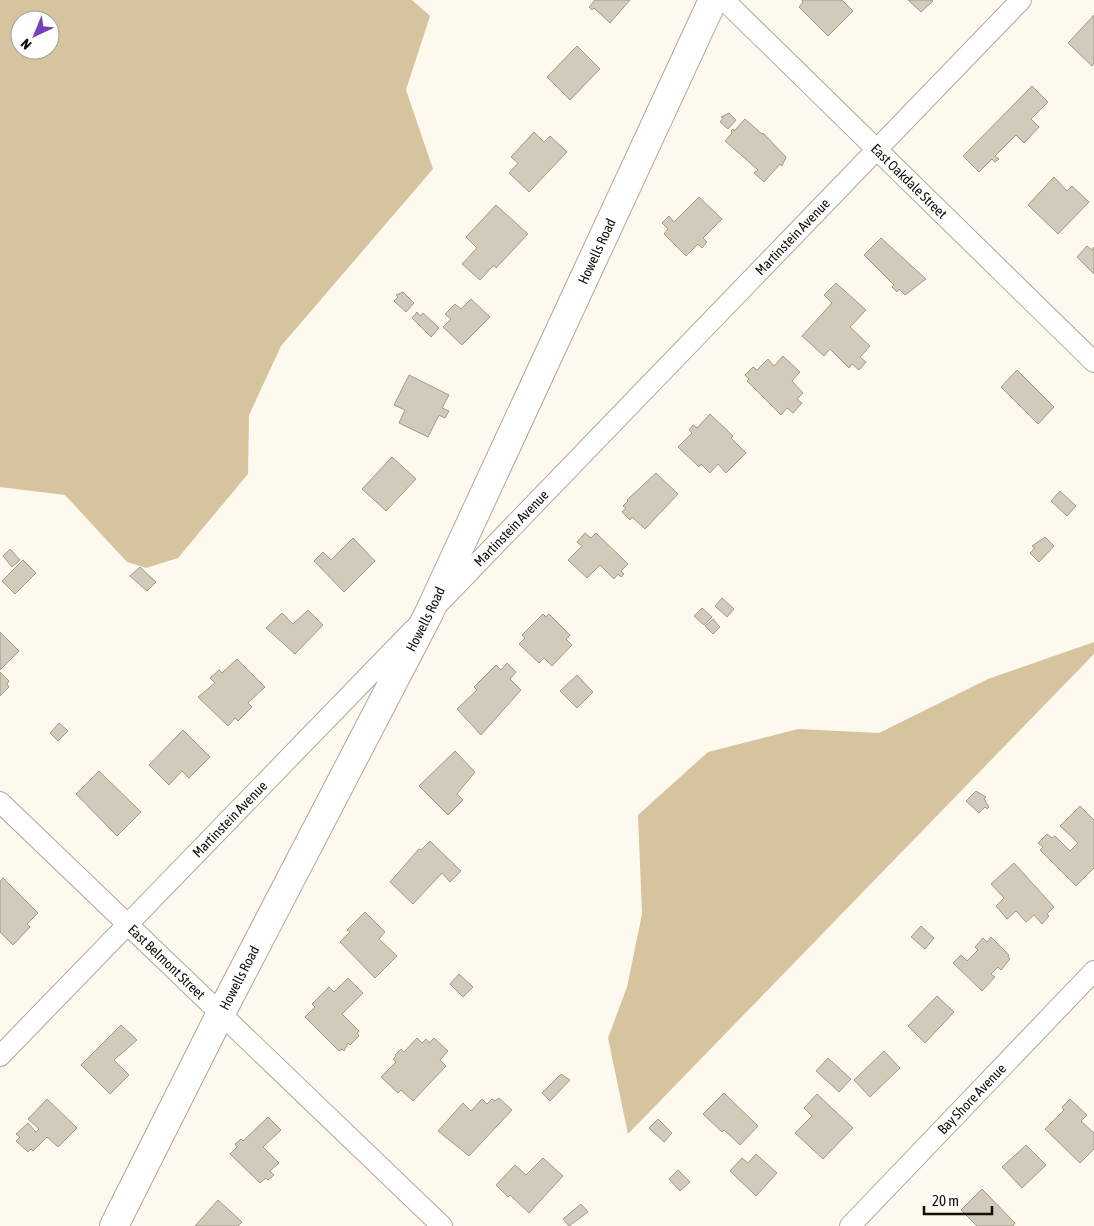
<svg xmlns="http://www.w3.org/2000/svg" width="1094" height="1226" font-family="'Asap Condensed',sans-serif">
<rect width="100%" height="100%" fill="#fef9ef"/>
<path fill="#d6c49f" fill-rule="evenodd" d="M0,0h412l18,16 -24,74 27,79 -152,177 -32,69 -1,59 -70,84 -32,10 -19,-6 -62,-67 -65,-8zM20,20h30v30h-30z
M1094,642v12l-466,480 -20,-96 19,-51 15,-73 -4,-99 70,-63 90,-23 81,4 109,-54z"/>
<path fill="#d2caba" stroke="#a1998a" d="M595,0h35l-20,23 -16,-15 -2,2 -3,-3z
M802,0h40l11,11 -25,25 -29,-29 4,-5z
M908,0h24l1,1 -12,11z
M1094,15v48l-2,3 -24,-23z
M577,46l23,23 -30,31 -23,-23z
M1032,86l16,16 -17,17 8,8 -15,16 -8,-8 -21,21 4,3 -4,3 -3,-3 -13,13 -16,-16z
M729,113l7,7 -8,9 -8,-7 3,-4 -2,-1z
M745,119l17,15 1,-1 23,24 -4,9 -2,-2 -16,18 -10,-9 4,-3 -33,-29 7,-8 -1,-2 2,-2 1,2z
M534,132l10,10 6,-6 17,16 -38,40 -20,-19 9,-10 -7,-6z
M1054,177l13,14 5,-5 17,16 -31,32 -30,-29z
M699,197l23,22 -19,19 4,4 -5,6 -4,-4 -12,12 -22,-22 4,-5 -6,-6 7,-7 5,6z
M496,205l32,29 -32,34 -2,-3 -14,15 -18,-16 15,-16 -11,-11z
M881,238l45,41 -21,16 -6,-6 -2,3 -5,-5 2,-2 -30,-30z
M1087,246l5,4 2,-3v27l-17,-17z
M836,283l30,27 -16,17 20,19 -10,11 6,5 -7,8 -7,-6 -3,4 -19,-19 -6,7 -22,-20 30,-33 -8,-8z
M403,292l11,11 -8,9 -12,-11 4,-4 -2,-2z
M471,299l19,18 -28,28 -19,-18 8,-8 -6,-5 10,-10 6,5z
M417,312l3,4 3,-3 16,15 -8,9 -19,-19z
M783,356l17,16 -8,9 11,12 -6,6 5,4 -9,10 -6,-5 -6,7 -34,-34 2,-2 -4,-4 8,-8 4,3 11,-11 6,7z
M1017,370l37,37 -16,17 -37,-37z
M409,375l40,20 -7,13 7,3 -4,7 -6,-3 -11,22 -29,-14 6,-13 -11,-5z
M710,414l23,22 -2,2 15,15 -20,20 -8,-9 -8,9 -9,-9 -2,3 -21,-20 14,-14 -3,-3 4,-5 4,3z
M392,457l24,22 -30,32 -24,-22z
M656,473l22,21 -33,35 -13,-12 -2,3 -8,-8 4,-4 -3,-2 5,-5 -1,-1z
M1060,491l16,15 -9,10 -16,-15z
M585,533l6,5 5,-5 32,31 -7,7 3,3 -3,3 -3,-3 -4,5 -14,-14 -13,13 -19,-18 14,-14 -5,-4z
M1045,537l9,9 -15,16 -9,-9 5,-5 -3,-2z
M353,538l22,23 -31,31 -30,-31 9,-9 8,8z
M10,549l10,11 -8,7 -9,-11z
M23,560l13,13 -21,21 -13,-13z
M140,567l16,15 -9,9 -17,-15z
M722,598l12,11 -7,8 -12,-11z
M702,608l10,9 -8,8 -10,-9z
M308,610l15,15 -28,29 -29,-26 16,-15 11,11z
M543,614l3,3 3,-3 21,21 -4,4 6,6 -20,21 -8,-8 -5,5 -20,-19 6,-6 -3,-3z
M713,619l7,8 -7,7 -8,-8z
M0,632l19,19 -19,19z
M237,659l28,28 -17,16 4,4 -14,14 -3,-3 -7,8 -30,-29 17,-14 -5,-5 9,-8 3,3z
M507,663l9,9 -6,7 11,11 -40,45 -24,-26 20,-19 -3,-3 22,-22 5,5z
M0,672l9,9 -2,3 2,3 -9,9z
M577,675l16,17 -16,16 -17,-17z
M59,723l9,8 -10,10 -8,-8z
M183,730l27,27 -21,21 -7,-7 -13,14 -20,-20z
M455,751l20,21 -18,22 6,6 -15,15 -29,-29z
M99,771l42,41 -24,24 -41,-42z
M976,791l10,6 -2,2 5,8 -2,2 -2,-2 -6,6 -13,-12z
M1080,806l14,14v48l-18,18 -36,-36 3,-3 -5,-4 9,-9 5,4 3,-2 15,15 8,-8 -18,-17z
M430,841l31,30 -11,11 -8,-9 -29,31 -23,-22 29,-33 2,1z
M1014,863l40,44 -7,7 2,2 -7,8 -8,-9 -8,7 -10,-11 -9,8 -11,-13 8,-8 -13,-14z
M3,878l35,35 -11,11 3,3 -17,18 -13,-13v-51z
M365,912l20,20 -6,7 18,17 -22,22 -35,-36 10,-10 -3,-2z
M921,926l13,12 -9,11 -14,-12z
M991,937l18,18 -1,2 2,2 -9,11 -3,-3 -7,7 4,3 -13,14 -29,-28 8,-8 6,6 11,-11 -3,-3 8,-9 4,4z
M459,974l14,13 -10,10 -13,-13z
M348,978l15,15 -21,21 17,17 -2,2 2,3 -9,9 -2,-2 -4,8 -2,-2 -3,2 -34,-34 10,-10 -3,-3 17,-17 5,5z
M937,996l17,16 -29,31 -17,-17z
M121,1025l16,15 -23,20 15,15 -19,19 -29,-29z
M417,1038l5,5 4,-4 3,4 5,-5 14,13 -8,9 6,6 -33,35 -12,-11 -3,3 -17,-16 15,-15 -3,-3 3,-3 -1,-1 6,-6 3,3z
M884,1051l16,17 -30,29 -16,-17z
M828,1058l23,21 -12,13 -23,-21z
M561,1074l9,6 -20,21 -8,-8z
M724,1093l34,33 -18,19 -16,-15 -2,2 -19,-18z
M817,1094l36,34 -30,31 -28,-26 17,-17 -8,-8z
M499,1098l13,12 -43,46 -31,-25 25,-28 8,8 11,-12 5,5 5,-5 3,2z
M47,1099l30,29 -19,19 -11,-10 -14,14 -2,-2 -3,3 -12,-11 4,-4 -4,-3 12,-11 8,9 3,-3 -11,-10z
M1070,1099l17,16 -6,6 13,12v16l-14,14 -35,-34 19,-19 -2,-3z
M268,1117l13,13 -18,17 16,16 -9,8 4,4 -6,5 -2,-2 -6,5 -30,-29 7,-7 -2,-3 6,-5 2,2z
M658,1119l14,14 -8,9 -15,-14z
M1026,1145l20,20 -24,23 -20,-21z
M756,1154l21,19 -21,23 -26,-25 12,-13 6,5z
M543,1158l20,18 -34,37 -19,-18 -2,2 -12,-12 19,-20 11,10z
M678,1170l12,12 -10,9 -11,-12z
M982,1189l33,34 -2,3h-36l-16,-16z
M218,1200l24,22 -4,4h-43z
M581,1204l7,8 -19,14 -6,-7z"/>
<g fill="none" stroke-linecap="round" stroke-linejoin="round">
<g stroke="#b0a898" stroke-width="22">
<g id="street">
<path id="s1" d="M724,0l370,362"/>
<path id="s2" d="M439,603l582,-603"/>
<path id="s3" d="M0,802l442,424"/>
<path id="s4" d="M0,1056l414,-427"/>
<path id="s5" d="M850,1226l244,-255"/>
</g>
</g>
<g stroke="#b0a898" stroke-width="30">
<g id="secondary">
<path id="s6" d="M114,1226l106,-211 209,-402 284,-613"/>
</g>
</g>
<use href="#street" stroke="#fff" stroke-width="20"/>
<use href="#secondary" stroke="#fff" stroke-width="28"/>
</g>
<g text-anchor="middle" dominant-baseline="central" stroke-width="4" stroke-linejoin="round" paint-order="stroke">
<g font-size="14" fill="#120f09" stroke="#fff">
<text stroke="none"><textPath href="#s1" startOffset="259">East Oakdale Street</textPath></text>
<text stroke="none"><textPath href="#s2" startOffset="509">Martinstein Avenue</textPath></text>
<text stroke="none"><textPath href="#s6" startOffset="1088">Howells Road</textPath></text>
<text stroke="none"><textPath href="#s2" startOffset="104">Martinstein Avenue</textPath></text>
<text stroke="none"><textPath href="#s6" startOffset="682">Howells Road</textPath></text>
<text stroke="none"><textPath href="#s4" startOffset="330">Martinstein Avenue</textPath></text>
<text stroke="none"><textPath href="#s3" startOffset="231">East Belmont Street</textPath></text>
<text stroke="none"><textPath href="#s6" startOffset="278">Howells Road</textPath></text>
<text stroke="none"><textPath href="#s5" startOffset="176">Bay Shore Avenue</textPath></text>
</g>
</g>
<g transform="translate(35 35) rotate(224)"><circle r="24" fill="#ffffff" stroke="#a09f9d"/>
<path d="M0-4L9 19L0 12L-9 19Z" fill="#7541b8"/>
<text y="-8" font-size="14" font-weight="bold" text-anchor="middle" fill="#120f09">N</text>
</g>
<path d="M924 1206v8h68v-8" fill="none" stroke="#120f09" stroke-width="2.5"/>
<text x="932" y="1206" font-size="15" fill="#120f09" stroke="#ffffff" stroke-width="4" paint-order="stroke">20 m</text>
</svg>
